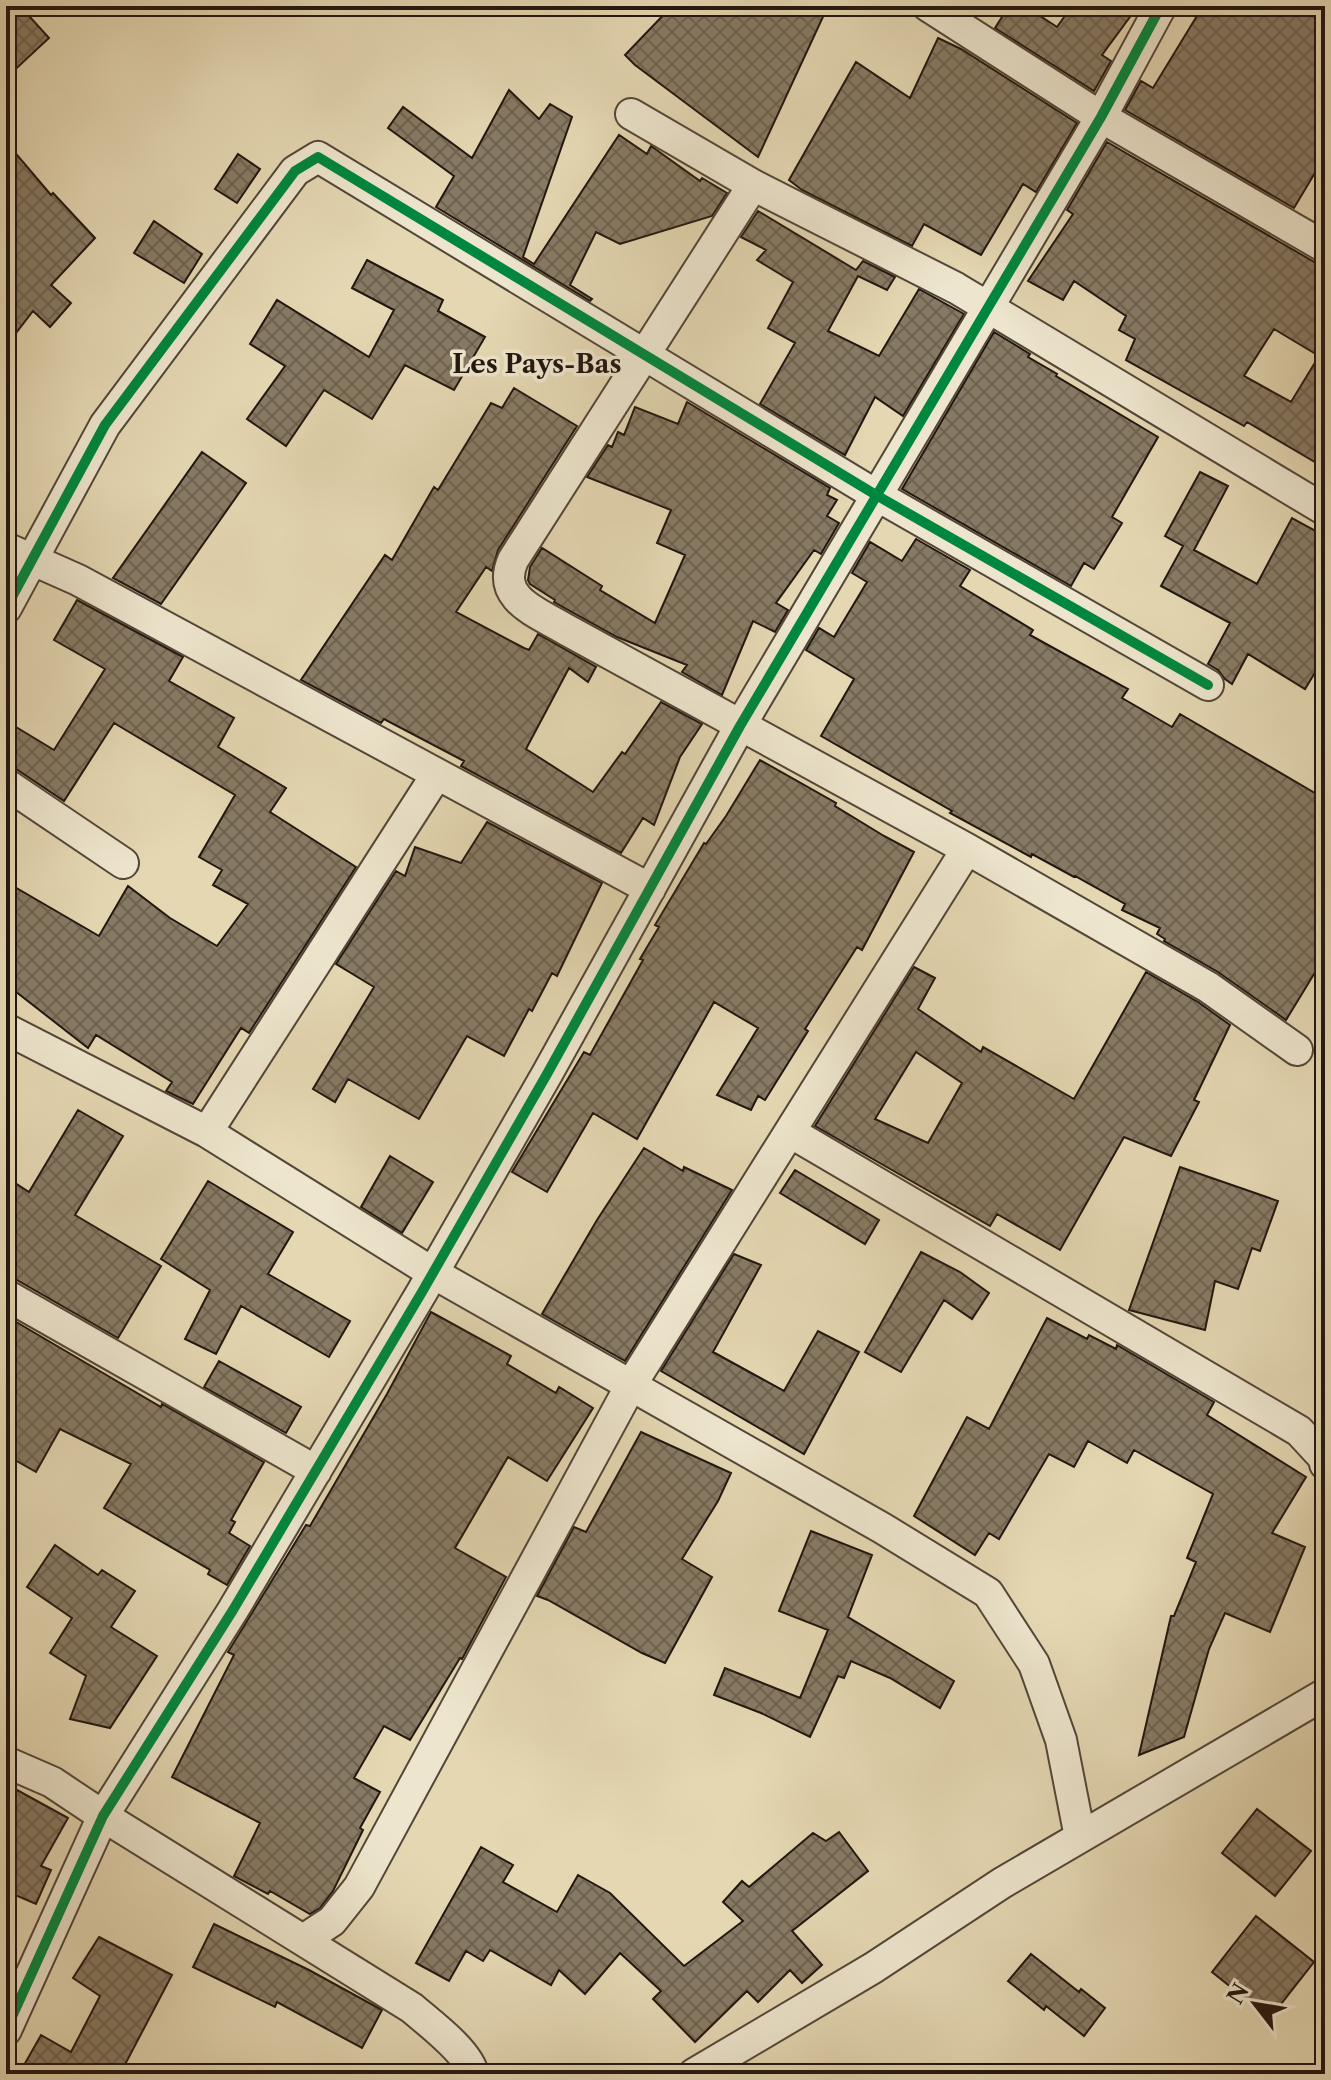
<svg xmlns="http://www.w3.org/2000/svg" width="1331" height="2080" font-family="'Libre Caslon Text',serif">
<defs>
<pattern id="building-cross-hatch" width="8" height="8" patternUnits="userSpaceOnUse" patternTransform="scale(2)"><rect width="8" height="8" fill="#877a64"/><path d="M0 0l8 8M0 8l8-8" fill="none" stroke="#6e6351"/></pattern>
</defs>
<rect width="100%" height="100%" fill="#e4d7b2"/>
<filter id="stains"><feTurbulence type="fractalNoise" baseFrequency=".0025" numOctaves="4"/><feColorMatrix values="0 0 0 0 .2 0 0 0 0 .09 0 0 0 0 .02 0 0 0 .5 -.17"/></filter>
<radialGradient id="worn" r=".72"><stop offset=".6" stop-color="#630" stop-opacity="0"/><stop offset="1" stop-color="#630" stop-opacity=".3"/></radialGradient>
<path fill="url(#building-cross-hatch)" stroke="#22160f" stroke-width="2" fill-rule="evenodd" d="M6,6h14l29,32 -43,40z
M672,6h156l-70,151 -123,-92 -10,-10z
M1009,6h16l32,21 15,-21h66l-36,49 9,6 -17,30 -99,-63z
M1203,6h122v150l-31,52 -169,-98 16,-29 12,7z
M938,38l23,11 116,74 -41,69 -13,-8 -42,71 -57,-31 -12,22 -110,-56 -13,-10 67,-118 54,36z
M509,90l30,29 11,-15 22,13 -49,140 11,7 85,-129 28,19 4,-8 49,35 2,-3 25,15 -15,23 -92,28 -24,-12 -26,53 22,14 -2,2 -154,-94 18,-31 -66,-48 15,-21 69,51z
M6,142l45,53 2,-2 42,45 -44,47 20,18 -21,24 -17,-16 -27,35z
M1107,142l209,121 9,2v203l-78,-46 -3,4 -118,-66 9,-21 -16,-9 7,-14 -52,-35 -11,19 -35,-19 45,-67 -6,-4zM1274,329l45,27 -28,46 -47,-26z
M238,154l22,15 -23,34 -22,-14z
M758,211l98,59 7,-9 32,16 -8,13 -29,-14 -30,55 51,25 40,-67 45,25 -61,102 -28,-19 -30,58 -85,-51 35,-61 -27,-15 25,-46 -36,-22 9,-10 -25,-13z
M154,221l48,33 -18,29 -50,-30z
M367,260l76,40 -5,11 47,26 -31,53 -49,-25 -33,54 -48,-29 -38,56 -39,-27 38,-53 -35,-22 27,-44 92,57 25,-47 -42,-22z
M994,332l36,22 -2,3 29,17 -1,2 102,61 -46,80 10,6 -28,46 -10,-6 -13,23 -169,-97z
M514,388l63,38 -79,124 -6,21 -6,-4 -30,45 68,36 5,2 9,-16 58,33 -8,15 -19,-14 -43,81 67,43 29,-40 3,2 36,-52 41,22 -22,33 -26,68 -11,-7 -22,35 -160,-87 3,-5 -80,-42 -3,4 -80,-43 84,-125 7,5 42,-73 4,3 53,-87 11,5z
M687,402l143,86 -3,7 10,5 -10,16 12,7 -18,31 -7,-4 -38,53 12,7 -13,22 -22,-11 -31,74 -40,-23 5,-7 -70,-28 -63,-35 1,-2 -25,-16 -2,-4 2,-13 12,-19 60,38 -2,4 55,33 30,-68 -28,-12 14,-33 -84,-33 21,-32 4,2 6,-15 6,3 11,-28 43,17z
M202,452l44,31 -85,121 -48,-26z
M1200,472l28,14 -34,64 63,34 35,-66 33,18v120l-20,33 -57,-35 -16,30 -7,-5 -7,-9 -10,-6 22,-41 -69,-37 22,-40 -18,-10z
M916,539l54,31 -10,16 73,44 -3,5 98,54 -6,9 50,29 8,-13 145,85v157l-39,64 -68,-48 -54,-31 1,-2 -8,-5 3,-6 -38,-18 3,-6 -50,-28 -1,1 -42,-23 -1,3 -81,-44 2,-2 -131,-75 33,-57 -48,-29 13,-22 15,9 33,-55 -15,-9 18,-31 32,19z
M77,600l106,57 -14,24 65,37 -16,29 68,41 -16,24 86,55 -107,166 -8,-5 -48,76 -27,-13 6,-9 -76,-47 -8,13 -82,-64v-102l93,54 29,-50 42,32 47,28 31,-42 -35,-19 9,-15 -23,-13 36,-62 -121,-72 -50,78 -48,-32 -10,-3v-45l48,29 51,-81 -51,-29z
M760,760l76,43 -1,3 49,30 30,16 -52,98 -5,-3 -52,82 3,2 -43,69 -7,-4 -7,14 -34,-15 41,-67 -44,-26 -77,137 -44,-26 -46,79 -35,-20 72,-120 6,3 53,-95 -3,-1 19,-32 -4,-2 49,-82 2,1 20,-28z
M487,822l115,61 -45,93 -5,-3 -20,38 -3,-2 -25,47 -37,-20 -48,83 -71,-40 -13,23 -22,-13 61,-102 -38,-23 60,-93 9,5 10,-29 46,16z
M914,967l21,11 -17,31 63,43 2,-5 91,52 72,-127 52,30 32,23 -36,75 5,2 -28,54 -47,-19 -64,113 -63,-36 -7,12 -175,-100zM916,1052l46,31 -34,60 -53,-24z
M78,1110l45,26 -48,79 86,51 -43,72 -103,-59 -9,-2v-100l23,15z
M644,1148l39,23 1,-4 48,23 -107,171 -83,-47 55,-94z
M390,1156l43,26 -31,51 -41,-26z
M1180,1167l98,34 -18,50 -8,-3 -14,41 -23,-8 -10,49 -76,-20z
M795,1170l84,50 -14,24 -85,-51z
M208,1181l85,51 -25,42 82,47 -21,36 -88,-51 -25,48 -31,-15 25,-49 -49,-31z
M921,1252l39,20 29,21 -17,26 -28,-19 -43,72 -36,-20z
M734,1254l27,11 -48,87 71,39 34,-60 41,21 -55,102 -143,-83z
M431,1312l80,44 -4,8 49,29 3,-6 34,21 -46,73 -39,-24 -53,91 51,29 -44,82 -2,-1 -50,82 -26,-14 -30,52 26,14 -20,36 3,2 -30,61 -13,17 -10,6 -40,-23 -2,3 -34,-18 26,-53 -88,-46 62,-122 -6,-3 78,-127 4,1 77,-132z
M6,1316l155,91 1,-3 102,58 -33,58 4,2 -6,11 21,13 -23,39 -19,-11 2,-4 -106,-62 27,-44 -71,-35 -24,43 -30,-17z
M1047,1318l40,21 2,-4 27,14 1,-4 97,57 -7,13 99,62 -34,56 33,14 -35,85 -45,-19 -16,36 -25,88 -45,18 32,-139h3l22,-54 -9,-4 26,-64 -79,-44 -7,13 -39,-22 -14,26 -25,-13 -50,85 -10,-6 -14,22 -61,-39 53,-99 22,12z
M219,1361l82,46 -15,26 -82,-46z
M641,1432l90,41 -13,28 -36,58 30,18 -47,86 -23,-10 -94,-53 -11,-4 37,-69 12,5z
M811,1531l61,24 -24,62 106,64 -14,27 -50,-30 -39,-17 -7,17 -6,-2 -28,61 -49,-24 -47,-18 11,-27 75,30 28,-68 -49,-19z
M55,1545l43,30 4,-5 33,21 -24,36 46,29 -47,72 -40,-9 16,-43 -36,-23 22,-35 -45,-31z
M6,1784l62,34 -27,48 10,4 -15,34 -30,-13z
M1257,1809l54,42 -36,45 -53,-43z
M839,1832l29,39 -76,60 30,34 -20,18 -12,-13 -32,32 -11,-11 -52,51 -42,-43 8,-8 -41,-38 -35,41 -26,-24 -8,15 -61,-35 -7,11 -17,-10 -17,30 -33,-18 65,-116 32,18 -10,17 54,30 21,-37 32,18 74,73 59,-45 -20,-19 19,-21 7,6 64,-54 13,8z
M1256,1916l58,46 -44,56 -58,-46z
M214,1924l95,46 73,40 -20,38 -85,-46 -2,5 -82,-40z
M99,1937l73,38 -52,99h-101l22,-39 30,17 29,-56 -27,-18z
M1031,1954l48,38 2,-3 24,19 -21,28 -38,-30 -2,4 -36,-29z"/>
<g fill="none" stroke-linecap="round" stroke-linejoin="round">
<g stroke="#524638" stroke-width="34">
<path id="minor" d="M928,6l173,111 224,130
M631,114l122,71 203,103 369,222
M753,185l-240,375c-17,39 24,52 52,69l402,220 241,138 89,63
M6,548l72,32 572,309
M6,608l99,-183 190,-254 23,-14 558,338 332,190
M6,784l117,79
M6,1029l201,103 226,141 449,255 106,65 46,71 27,76 19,97
M207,1132l230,-358
M790,1132l509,299 25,27 1,6
M6,1295l310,176
M6,1762l46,20 51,34 309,192c17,15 57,44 61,66
M303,1940l29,-19 27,-34 272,-502 336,-536
M6,2030l97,-214 130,-206 189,-318 125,-218 193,-348 361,-609 60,-111
M694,2074l179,-106 129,-85 323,-189"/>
</g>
<use href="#minor" stroke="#ede5cd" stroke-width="30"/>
<g stroke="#ede5cd" stroke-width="15">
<path id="cycleway" d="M6,608l99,-183 190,-254 23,-14 558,338 332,190
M6,2030l97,-214 130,-206 189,-318 125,-218 193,-348 361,-609 60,-111"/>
</g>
<use href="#cycleway" stroke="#00873e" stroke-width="10"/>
</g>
<g text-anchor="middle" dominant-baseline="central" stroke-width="7" stroke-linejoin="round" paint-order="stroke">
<g font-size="26" font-weight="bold" fill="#22160f" stroke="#ede5cd">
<text x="537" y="364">Les Pays-Bas</text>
</g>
</g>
<rect width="1331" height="2080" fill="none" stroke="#e4d7b2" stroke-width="32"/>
<rect x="8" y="8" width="1315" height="2064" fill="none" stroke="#22160f" stroke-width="4"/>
<rect x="16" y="16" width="1299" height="2048" fill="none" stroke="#22160f" stroke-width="2"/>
<g transform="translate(1255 2004) rotate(301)" stroke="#ede5cd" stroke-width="6" paint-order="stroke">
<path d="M0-6L14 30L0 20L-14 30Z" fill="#22160f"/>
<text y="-12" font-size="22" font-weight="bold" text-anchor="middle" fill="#22160f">N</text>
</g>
<rect width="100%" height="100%" filter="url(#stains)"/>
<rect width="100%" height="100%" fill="url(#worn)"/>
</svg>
